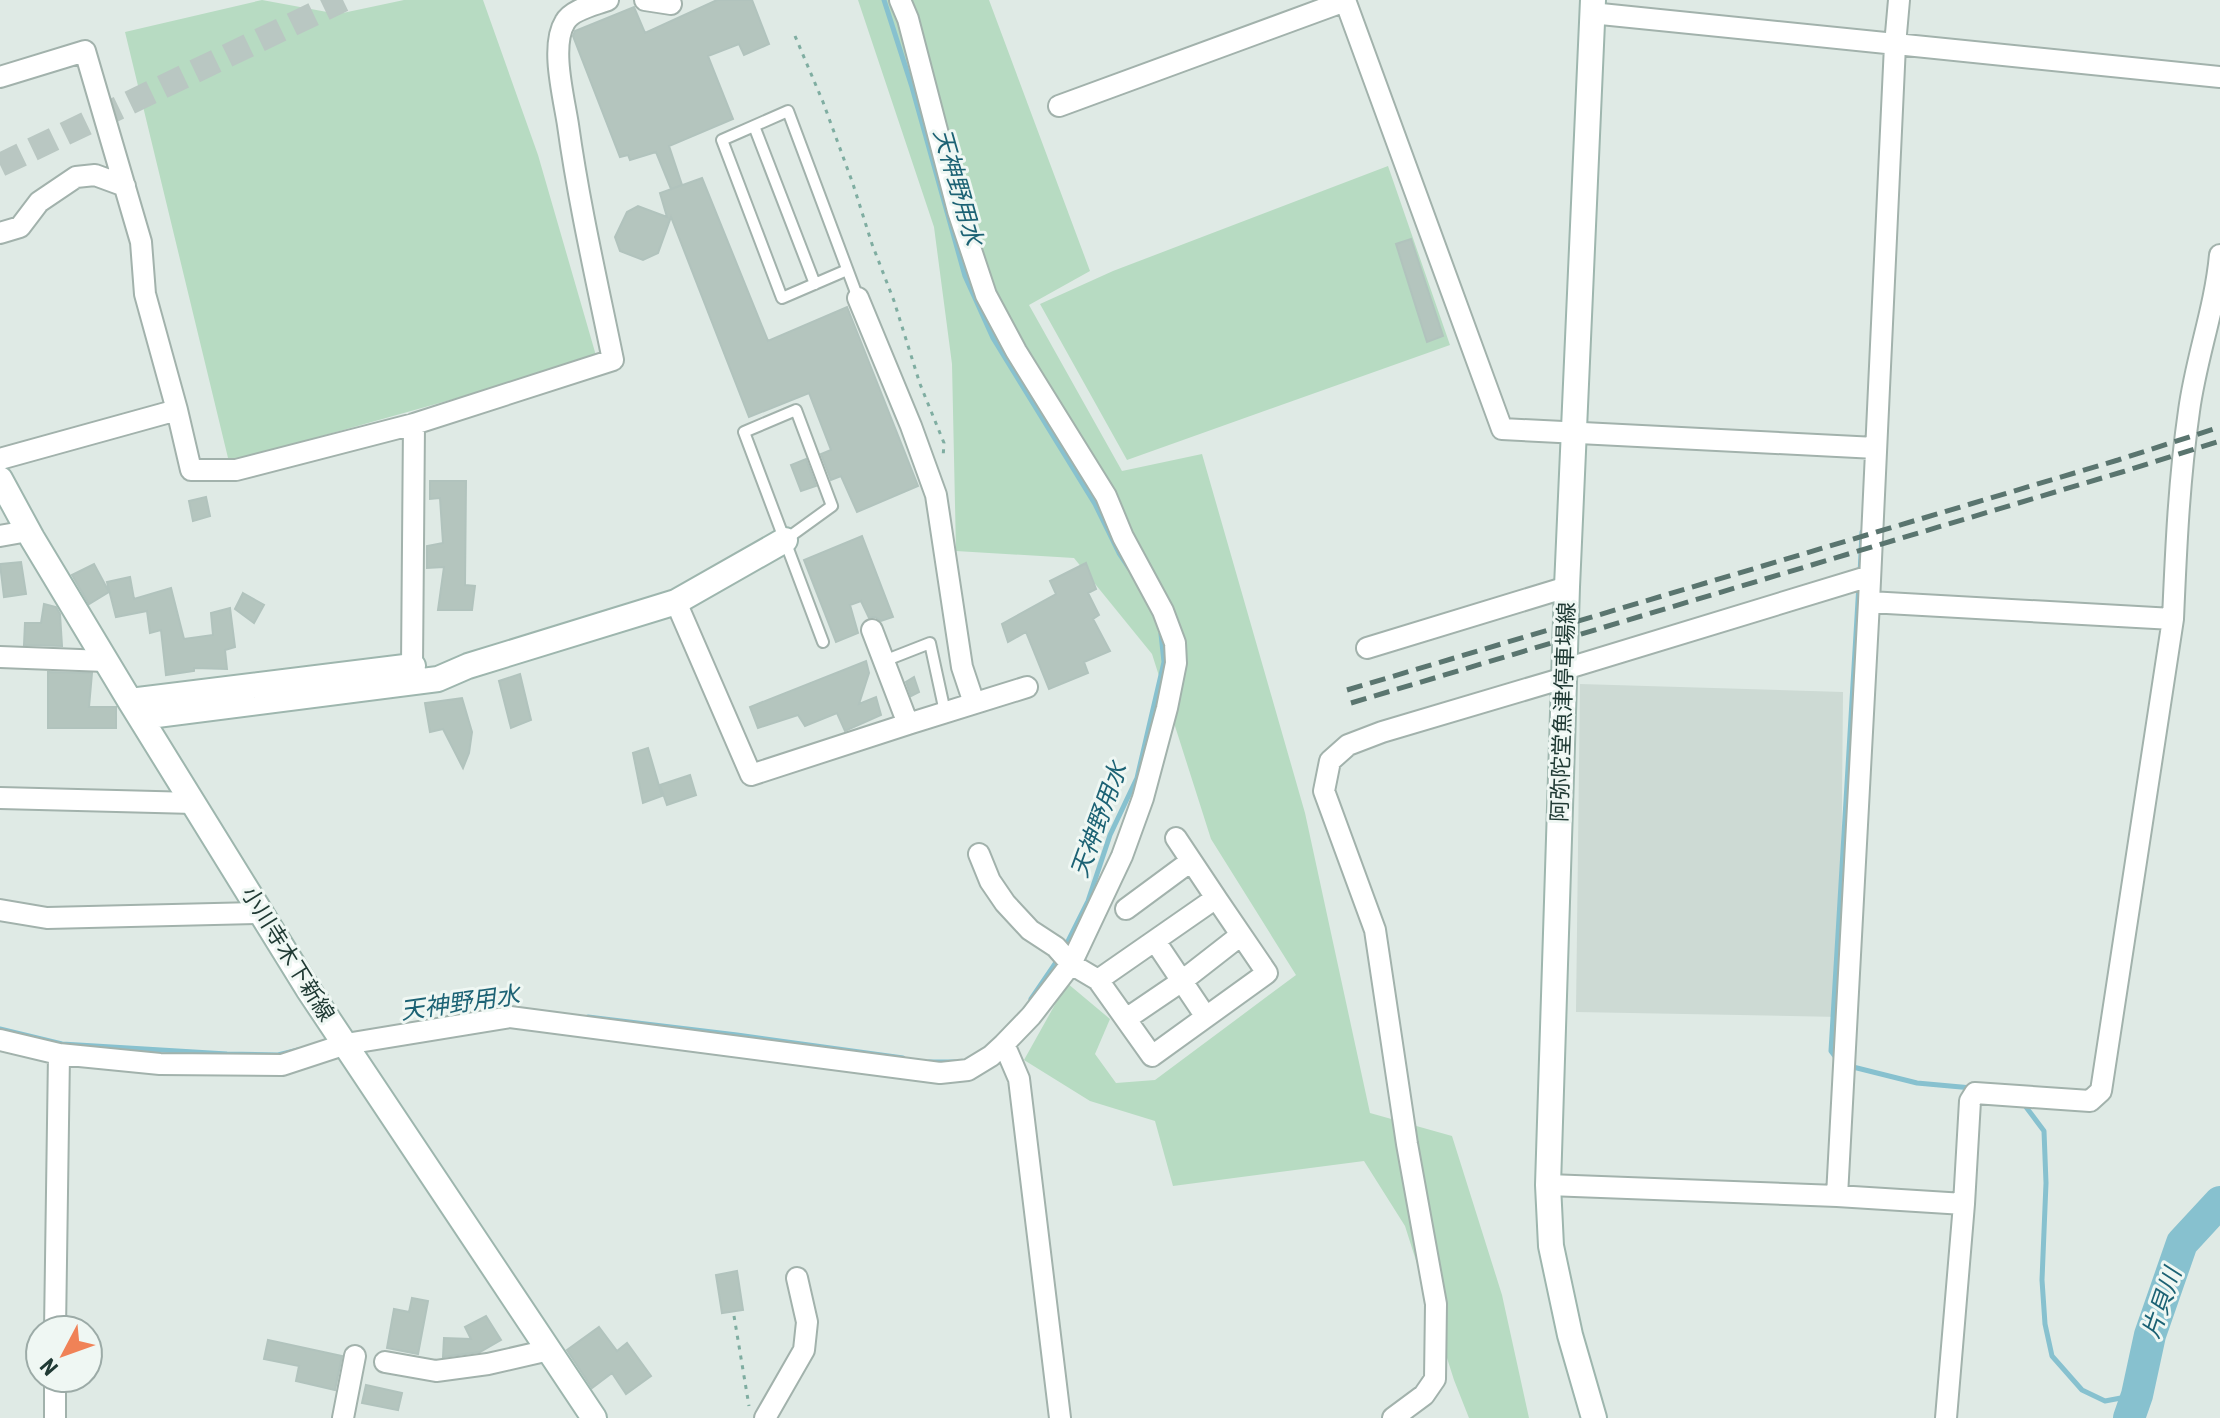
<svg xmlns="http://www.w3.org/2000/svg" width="2220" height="1418" font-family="'Roboto Condensed','Noto Sans JP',sans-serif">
<rect width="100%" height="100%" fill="#dfeae5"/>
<path fill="#cddad4" d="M1580,684l263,8 -3,325 -264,-5z"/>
<path fill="#b7dbc2" d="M262,0l76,14 66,-14h79l55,155 59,204 -368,103 -104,-430z
M858,0h131l101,271 -61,34 93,166 80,-17 103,359 65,300 82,23 50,159 27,123h-60l-15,-38 -49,-154 -41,-65 -191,25 -18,-65 -65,-20 -66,-41 43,-77 43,36 -15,35 21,29 39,-3 141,-105 -85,-136 -59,-185 -78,-96 -118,-7 -4,-187 -18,-137z
M1388,166l62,179 -323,115 -87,-156 73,-33z"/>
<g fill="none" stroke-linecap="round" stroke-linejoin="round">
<path stroke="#87c1cf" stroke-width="5" d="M884,0l28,87 53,189 28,62 102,166 24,49 10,15
M1860,574l2,-42
M1064,949l24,-48 22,-66 27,-57 27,-116 -3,-28
M1031,999l28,-41
M588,1017l149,18 166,23
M0,1029l62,15 165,10 51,1 20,-5
M1837,1059l-6,-8 28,-467
M929,1062h26
M1849,1066l68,17 55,5
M2023,1103l21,28 2,52 -4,97 3,44 7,32 30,34 23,11 32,-6"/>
<path stroke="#87c1cf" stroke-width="32" d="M2129,1418l8,-23 13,-60 32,-92 38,-41"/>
</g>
<path fill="#b4c5be" stroke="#b1c3bd" stroke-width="2" d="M717,0h35l17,44 -25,11 -5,-11 -31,12 25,63 -64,27 13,39 -11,4 -15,-37 -26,8 -2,-5 -8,2 -47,-121 2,-5 59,-24 11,26z
M702,178l66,163 79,-34 71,179 -61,26 -16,-36 -10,4 -10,-26 10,-4 -22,-57 -60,24 -78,-200 -13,36 -15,7 -23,-9 -5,-14 12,-25 11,-6 29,11 -7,-24z
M1411,239l32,97 -16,6 -31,-98z
M806,459l10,27 -15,5 -10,-26z
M430,481h36l-1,104 10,1 -3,24h-34l6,-43 -17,1v-22l16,-3 -3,-45 -10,1z
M206,497l4,19 -17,5 -4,-20z
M862,536l31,81 -12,4 -6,-4 -6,1 -8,-17 -11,4 8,28 -22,9 -32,-82z
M21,562l5,32 -22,3 -4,-33z
M1086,563l10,26 -8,4 11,22 -6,4 17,32 -26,11 4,11 -39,16 -23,-57 -18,10 -6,-18 54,-30 -6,-13z
M94,564l15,28 -20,12 -17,-29z
M130,577l4,22 37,-11 13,51 29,-4 -2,-22 19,-5 5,39 -10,3 2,19 -33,-1v3l-28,4 -5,-45 -11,3 -3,-22 -31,6 -9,-35z
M243,593l21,12 -10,18 -19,-14z
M44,604l12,3 4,7 2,32 -38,-1 1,-22h16z
M866,661l3,12 -10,31 17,-7 5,18 -36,16 -8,-18 -32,13 -7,-11 -40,13 -8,-21z
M48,672l44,1 -3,34h27v21h-68z
M520,674l11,46 -20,8 -12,-47z
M914,677l5,15 -8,4 -5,-14z
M462,698l10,34 -3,21 -6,15 -20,-39 -13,3 -5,-29z
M648,748l14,48 -19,7 -10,-50z
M690,775l6,20 -29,10 -7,-20z
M737,1271l6,39 -21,3 -6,-38z
M412,1298l16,3 -10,53 -31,-6 7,-39 15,3z
M486,1316l15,24 -21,12 -37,5 1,-19 27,1 -6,-12z
M599,1327l18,24 10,-8 24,33 -25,18 -14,-21 -20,15 -25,-38z
M268,1340l74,16 -7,34 -39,-9 3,-15 -35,-7z
M366,1385l36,8 -4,17 -36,-7z"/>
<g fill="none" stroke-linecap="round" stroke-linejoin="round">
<path stroke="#b9c7c2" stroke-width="24" stroke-dasharray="24 12" stroke-linecap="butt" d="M0,165l343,-165"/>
<g stroke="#a2b2ac" stroke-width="14">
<path id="lane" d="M754,126l61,158
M847,270l-65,28 -60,-158 66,-29 70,187
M785,540l47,-34 -36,-96 -52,22 79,210
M884,661l46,-18 15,69"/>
</g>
<g stroke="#a2b2ac" stroke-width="24">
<path id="street" d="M645,0l26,4
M900,0l8,19 50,192 28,84 30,56 90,145 17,41 40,74 12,32 1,20 -9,45 -24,90 -21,58 -51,108 27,16 54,76 115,-83 -51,-75 -118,82
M1345,0l157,429 374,19
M1591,13l629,64
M0,77l85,-26 56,191 4,52 32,116 -177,49
M1059,106l286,-105
M0,233l20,-6 19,-25 37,-25 19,-2 30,11
M858,298l53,128 25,69 26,172 12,36
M177,410l14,60h45l178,-46 199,-64c-16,-78 -34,-156 -45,-235 -4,-27 -18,-79 -3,-103 7,-13 30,-17 43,-22
M0,536l28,-5
M676,602l75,173 157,-51 -36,-94
M1869,602l304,17 -72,472 -11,10 -115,-8 -5,8 -6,103
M2173,619c3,-70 6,-139 16,-208 7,-53 26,-102 31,-156
M1367,648l200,-61
M0,657l106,4
M412,666l2,-242
M1565,669l305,-93
M908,724l119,-37
M0,798l194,5
M1176,838l40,60
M979,854l11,27 15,22 25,27 26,17 15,17 -40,52 -27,28
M1126,909l65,-48
M0,910l47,8 214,-5
M1155,941l51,76
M1126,1019l56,-38 59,-46
M0,1040l59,14 101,10 122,1 64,-21 164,-27 430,56 28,-3 23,-14 13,-12 15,35 41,339
M1548,1185l289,11 127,8 -18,214
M1837,1196l32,-594 26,-557 4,-45
M55,1330l4,-276
M385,1362l51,9 52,-7 61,-14
M55,1418v-40
M343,1418l12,-62
M765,1418l39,-68 3,-28 -10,-44
M1393,1418l31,-23 11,-16 1,-75 -29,-160 -32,-214 -51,-139 6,-30 18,-16 34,-13 182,-54"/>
</g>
<g stroke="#9eb6ae" stroke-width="28">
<path id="secondary" d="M1593,0l-26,587 -19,598 3,61 19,89 24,83
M0,479l32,59 98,163 178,288 286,429
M130,701l283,-35
M141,717l297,-38 30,-13 208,-64 109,-62"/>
</g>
<path stroke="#7fada1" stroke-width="3" stroke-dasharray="4 6" stroke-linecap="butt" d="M795,36l28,66 30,82 19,60 22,57 26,83 24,59 -1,15
M734,1316l15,90"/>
<use href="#lane" stroke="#fff" stroke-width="10"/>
<use href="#street" stroke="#fff" stroke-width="20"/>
<use href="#secondary" stroke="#fff" stroke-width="24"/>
<path stroke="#5a756f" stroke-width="5" stroke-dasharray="16 8" stroke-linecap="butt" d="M1347,690l771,-230 102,-33
M1351,703l771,-231 98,-31"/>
</g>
<g text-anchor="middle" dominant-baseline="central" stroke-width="6" stroke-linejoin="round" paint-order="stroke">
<g font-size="22" fill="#203a34" stroke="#eff7f3">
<text transform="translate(1563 712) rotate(-88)">阿弥陀堂魚津停車場線</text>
<text transform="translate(288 954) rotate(58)">小川寺木下新線</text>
</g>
<g font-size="24" font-style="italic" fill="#1c6274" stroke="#eff7f3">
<text transform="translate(958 187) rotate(74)">天神野用水</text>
<text transform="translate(1099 820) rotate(-70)">天神野用水</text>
<text transform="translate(460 1003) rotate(-8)">天神野用水</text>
<text transform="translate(2162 1303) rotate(-71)">片貝川</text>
</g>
</g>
<g transform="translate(64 1354) rotate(229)"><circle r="38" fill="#eff7f3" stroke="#9caba7" stroke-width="2"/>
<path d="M0-6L14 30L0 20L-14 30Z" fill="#f08257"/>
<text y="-12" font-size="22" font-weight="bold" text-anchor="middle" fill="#203a34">N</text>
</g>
</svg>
